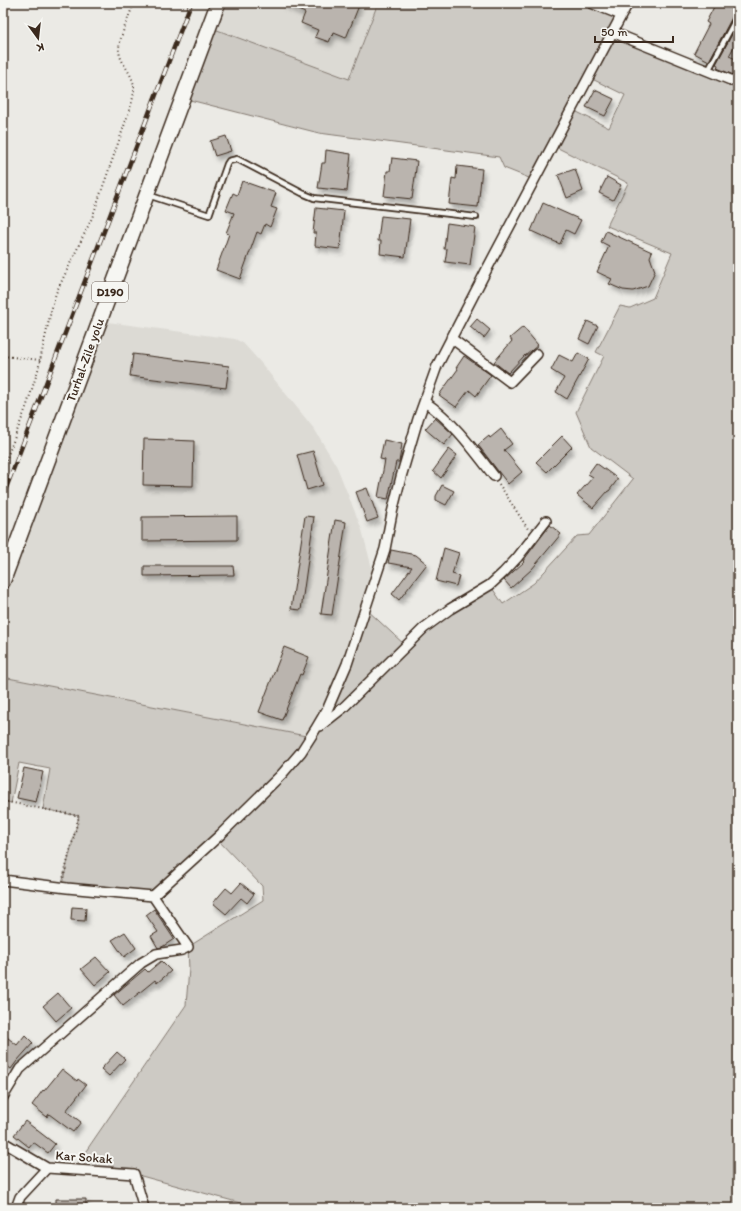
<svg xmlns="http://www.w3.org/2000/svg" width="741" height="1211" font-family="Itim,sans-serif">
<defs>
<filter id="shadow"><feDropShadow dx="2.5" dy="4.5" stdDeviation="2" flood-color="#0004"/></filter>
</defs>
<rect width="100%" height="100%" fill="#ebeae5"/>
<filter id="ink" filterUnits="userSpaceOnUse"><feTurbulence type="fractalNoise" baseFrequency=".025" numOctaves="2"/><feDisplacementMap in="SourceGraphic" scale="8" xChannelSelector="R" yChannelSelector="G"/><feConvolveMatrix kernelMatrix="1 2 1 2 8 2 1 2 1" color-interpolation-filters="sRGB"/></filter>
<g filter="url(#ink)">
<path fill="#dcdad4" d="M218,3h160l-29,76 -140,-52z
M100,321l135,18 8,4 18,20 54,67 22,37 25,63 13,50 -28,84 -36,73 -308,-60v-95z"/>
<path fill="#cdcac4" stroke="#847a71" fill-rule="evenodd" d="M378,3h213l30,12 -9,17 126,51v1125h-483v-1l-121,-33 -61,-4 113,-165 3,-36 -1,-22 75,-47 -1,-14 -45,-47 -64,57 -92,-8 18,-72 -36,-7 7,-40 -31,-6 -8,40 -8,-2v-124l308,60 4,-7 50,-122 41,38 84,-61 13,19 31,-21 43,-47 12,-1 44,-56 -42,-32 -15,-35 28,-56 -8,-4 24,-46 10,2 23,-10 19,-45 -65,-27 21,-43 -76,-38 -18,35 -30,-12 -5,-11 -180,-24 -137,-35 27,-71 140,52zM588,77l37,18 -16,33 -38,-19z"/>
<path fill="#bab4ae" stroke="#3b2a1e" filter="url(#shadow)" d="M282,3h78l-14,35 -12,-5 -1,3 -1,-1 -3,7 -14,-5 3,-7 -17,-7 4,-10z
M716,3h22v3l-29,55 -15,-8 15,-29 -3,-2z
M736,27l2,1v11l-9,17 9,4v17l-21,-9 1,-3 -2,-1z
M595,90l19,9 -9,17 -19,-9z
M226,136l5,15 -16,5 -5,-15z
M326,150l25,4 -4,37 -29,-3 4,-25h3z
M392,158l25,3 -5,38 -28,-3 3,-25h3z
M457,166l25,3 -4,38 -29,-3 3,-26 4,1z
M575,169l8,22 -16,7 -9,-23z
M607,177l14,8 -8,15 -14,-7z
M242,181l34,12 -5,14 6,2 -7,18 -5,-3 -4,10 -4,-2 -17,47 -24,-9 13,-36 -3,-1 8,-20 -8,-3 7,-17 4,2z
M543,203l38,17 -7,14 -8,-4 -6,14 -29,-13z
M316,208l28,3 -4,38 -25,-3 1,-13h-3z
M381,216l29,3 -5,38 -25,-3 1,-13h-3z
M447,223l28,4 -5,38 -25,-3 2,-13h-3z
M606,231l46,21 -2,5 5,14 -7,15 -15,5 -10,-1 -14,-6 3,-5 -15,-7 12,-26 -8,-4z
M477,319l13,11 -6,8 -14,-11z
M587,321l11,5 -9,18 -10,-5z
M523,327l15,18 -13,11v-1l-17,18 -14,-11 18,-21 -2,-3z
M578,353l11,6 -22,40 -11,-7 8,-14 -13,-8 8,-15 14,7z
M133,354l96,12 -3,22 -96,-12z
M464,356l27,19 -15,21 -7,-6 -13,17 -17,-12 19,-26 -2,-1z
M435,418l18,16 -9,11 -19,-16z
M501,429l11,15 -8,6 18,22 -14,12 -30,-39 11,-9 1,2z
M562,436l10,11 -25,25 -11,-10z
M144,439l50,2 -1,45 -50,-1z
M384,440l18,4 -3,18h-3l-8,37 -10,-2 7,-37 -5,-1z
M449,449l8,6 -16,23 -8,-7z
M313,451l10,34 -16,5 -10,-35z
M596,463l22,16 -9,12h-1l-15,17 -16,-13 16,-18 -5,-3z
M442,485l12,6 -8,14 -10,-5v-4z
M367,488l11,30 -11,4 -11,-30z
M237,516v24l-95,1v-24z
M305,516l9,1 -13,93 -10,-1z
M335,520l11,2 -14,93 -11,-1z
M550,525l11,9 -29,35 -21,19 -7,-8 20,-18 -1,-1z
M444,548l15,5 -7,21 7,2 -3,10 -20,-5z
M391,550l25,5 11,9 -28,36 -7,-6 20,-27 -24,-4z
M144,566h89l1,9 -90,1z
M284,647l25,10 -7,18 -2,-1 -18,46 -23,-8z
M24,768l19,4 -7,30 -19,-4z
M241,883l13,11 -7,9 -6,-5 -15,16 -13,-11 13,-15 6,5z
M72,907l14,1 -1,13 -14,-1z
M154,909l20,30 -12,8 -4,1 -7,-12 7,-4 -12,-17z
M125,932l11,16 -12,9 -12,-17z
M96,957l14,15 -15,13 -14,-16z
M161,961l10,10 -14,12 -2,-3 -32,26 -9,-11 31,-26 3,3z
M58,993l13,15 -15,13 -13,-15z
M3,1034l14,11 8,-10 8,8 -16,18 -6,8 -8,-6z
M117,1052l8,7 -16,17 -8,-7z
M62,1069l15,12 1,-2 8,6 -20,26 15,11 -8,10 -24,-18 -2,3 -15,-12 11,-15 1,1z
M25,1121l30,23 -7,9 -15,-11 -4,5 -15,-12z
M56,1199h30v9h-30z"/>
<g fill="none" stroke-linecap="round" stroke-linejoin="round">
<g stroke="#3b2a1e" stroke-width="8">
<path id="lane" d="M708,71l30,-56
M148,195l61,20 18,-51 2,-3 8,-2 65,34 12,5 162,19"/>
</g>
<g stroke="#3b2a1e" stroke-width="12">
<path id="street" d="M591,3l30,12
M612,32l126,51
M451,338l59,44 27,-28
M425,402c28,19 48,47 69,74
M320,726l23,-18 81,-80 26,-19 40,-24 13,-12 14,-15 29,-37
M3,880l64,8 86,8 67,-61 62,-61 19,-22 14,-22 13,-22 19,-44 38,-115 7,-36 9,-36 17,-58 19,-53 50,-97 141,-266
M3,1097l17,-28 121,-106 15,-9 26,-4 6,-3 -35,-51
M3,1142l44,26 87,6 10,34
M16,1208l4,-11 27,-29"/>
</g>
<g stroke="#3b2a1e" stroke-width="17">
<path id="primary" d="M3,581l215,-578"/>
</g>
<path stroke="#3b2a1e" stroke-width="2" stroke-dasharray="1 3" stroke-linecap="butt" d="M3,356l37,4
M3,468l24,-63 11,-35 13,-59 5,-18 36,-75 38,-109c2,-8 6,-19 3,-27 -3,-11 -13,-20 -14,-31 -1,-11 11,-37 15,-48
M499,484l29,45
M3,801l76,15 -16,63"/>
<use href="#lane" stroke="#f6f6f2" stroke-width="4.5"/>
<use href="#street" stroke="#f6f6f2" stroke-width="9"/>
<use href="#primary" stroke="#f6f6f2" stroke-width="14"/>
<g stroke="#3b2a1e" stroke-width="4.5">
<path id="rail" d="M3,496l188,-493"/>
</g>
<use href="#rail" stroke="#f6f6f2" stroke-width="3" stroke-dasharray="9" stroke-linecap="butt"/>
</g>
</g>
<g text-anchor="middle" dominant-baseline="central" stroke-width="4" stroke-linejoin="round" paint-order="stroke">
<rect fill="#f6f6f2" stroke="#73675e" stroke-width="1" x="92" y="282" width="36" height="20" rx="3"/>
<g font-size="12" font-weight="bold" fill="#3b2a1e">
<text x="110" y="292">D190</text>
</g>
<g font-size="13" fill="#3b2a1e" stroke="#f6f6f2">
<text transform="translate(85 360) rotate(-70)">Turhal-Zile yolu</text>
<text transform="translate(84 1157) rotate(4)">Kar Sokak</text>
</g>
</g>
<rect width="741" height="1211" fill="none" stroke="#f6f6f2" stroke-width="16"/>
<rect x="8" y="8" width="725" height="1195" fill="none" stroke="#3b2a1e" stroke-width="1.5" filter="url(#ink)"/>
<g transform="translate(38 38) rotate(165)" stroke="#f6f6f2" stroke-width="3" paint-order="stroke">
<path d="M0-3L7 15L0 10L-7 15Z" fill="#3b2a1e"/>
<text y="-6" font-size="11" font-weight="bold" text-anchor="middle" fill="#3b2a1e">K</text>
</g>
<path d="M595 36v6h78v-6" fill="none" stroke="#3b2a1e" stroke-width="2"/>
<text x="601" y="36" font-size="12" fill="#3b2a1e" stroke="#f6f6f2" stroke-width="3" paint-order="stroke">50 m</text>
</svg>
